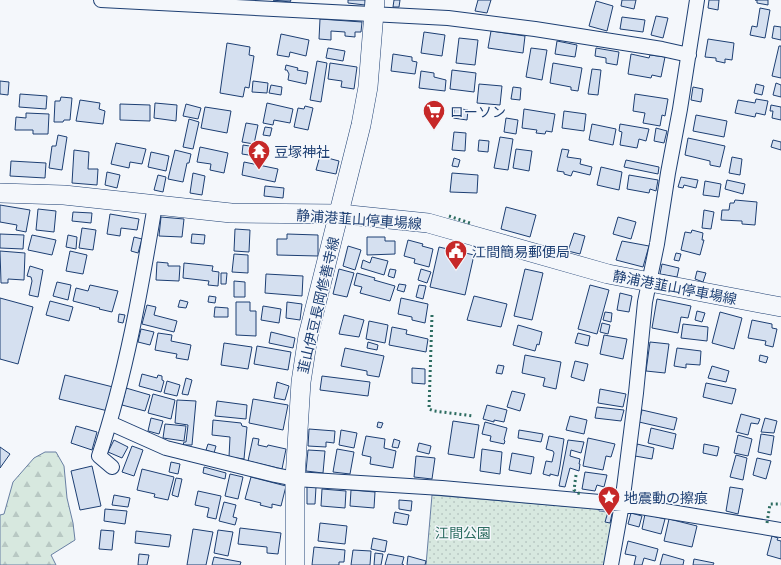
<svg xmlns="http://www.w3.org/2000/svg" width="781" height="565" font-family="Inter,'Noto Sans JP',sans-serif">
<defs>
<pattern id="grass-dots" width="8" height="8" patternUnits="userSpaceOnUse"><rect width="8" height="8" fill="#d7e8df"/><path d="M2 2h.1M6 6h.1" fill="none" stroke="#b8c8c3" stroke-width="1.8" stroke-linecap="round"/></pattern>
<pattern id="forest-firs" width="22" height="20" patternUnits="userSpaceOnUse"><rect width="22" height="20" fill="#d7e8df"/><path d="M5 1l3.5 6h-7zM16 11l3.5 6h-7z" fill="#b8c8c3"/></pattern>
</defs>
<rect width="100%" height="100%" fill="#f4f7fb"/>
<path fill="url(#grass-dots)" stroke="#687fa3" d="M432,495l167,14v2l16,2 -8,52h-181z"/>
<path fill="url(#forest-firs)" stroke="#687fa3" d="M45,452h11l8,14 3,32 6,25 2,17 -24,15 5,10h-56v-50l4,-1 9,-32 21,-24z"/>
<path fill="#d5e0f0" stroke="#1d3f73" d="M273,0h18l-1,2z
M348,0h17v5l-17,-2z
M394,0h6l-1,7h-6z
M478,0h13l-4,13 -12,-2z
M622,0h14l-2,9 -13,-3z
M709,0h10l-1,10 -10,-2z
M755,0h13v5l-11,-2v-3z
M596,1l17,5 -6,25 -18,-5z
M760,8l10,2 -5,28 -15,-3 2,-9 5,1z
M656,16l12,2 -5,20 -12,-3z
M622,17l23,3 -2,12 -23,-3z
M320,19l42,3 -1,10h-6v5l-10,-1v-4l-14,-1v9l-12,-1z
M774,26l7,1v13l-9,-2z
M491,31l34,5 -2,17 -35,-5z
M424,32l21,3 -3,21 -21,-3z
M281,34l28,6 -3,16 -16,-4 -1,5 -12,-2z
M459,38l19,2 -3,25 -19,-2z
M708,39l26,4 -2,17 -7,-1v4l-9,-2v-3l-11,-1z
M557,41l20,4 -2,12 -20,-3z
M227,43l23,4 -1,8 5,1 -5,32 -4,-1 -2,10 -23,-4z
M779,46h2v32l-9,-2z
M328,48l17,3 -2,10 -17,-3z
M531,48l16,2 -5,30 -16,-3z
M596,48l23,4 -2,13 -11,-2v-5l-11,-2z
M393,54l19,3v4l5,1 -2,12 -24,-3z
M631,54l18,4 1,-3 15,2 -4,20 -9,-2 -1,3 -23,-4z
M317,61l10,2 -6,39 -11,-2z
M330,63l27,4 -3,22 -13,-2 1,-6 -14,-2z
M553,63l29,5 -4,23 -7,-1v-3l-21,-4z
M286,65l12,3 -1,2 11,2 -2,12 -18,-4 1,-6 -2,-4h-2z
M592,69l9,1 -3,25 -10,-1z
M452,70l24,3 -2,19 -24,-3z
M421,71l13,2v4l12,3 -1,11 -26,-3z
M0,81l9,1 -1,13 -8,-1z
M253,81l15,2 -1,10 -15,-1z
M776,83l5,2v12l-8,-2z
M479,84l23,2 -2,19 -23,-2z
M756,84l8,2 -2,9 -8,-2z
M271,85l11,2 -1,8 -12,-2z
M513,87l8,1 -1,12 -9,-1z
M693,87l10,2 -2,13 -10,-2z
M20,94l27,2 -1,13 -27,-2z
M635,94l33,5 -3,17 -3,-1 -2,11 -17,-3 2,-10 -12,-2z
M61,97l11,1 -2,22h-6l-1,2h-9l1,-21h5z
M756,99l12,2 -3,14 -9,-2 -1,4 -20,-4 3,-13 17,3z
M80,100l20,3 -1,6 6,2 -2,13 -27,-3z
M155,103l22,2 -1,16 -22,-3z
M267,103l26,6 -3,14 -16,-3 -1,5 -10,-2z
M120,104l30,1v16l-30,-1z
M186,104l15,4 -3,11 -15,-3z
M771,105l10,2v13l-9,-2 1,-7h-3z
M305,106l8,2 -5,22 -14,-3 4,-19 6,1z
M205,107l26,4 -4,22 -26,-5z
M455,108l13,2 -1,10 -14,-2z
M524,109l31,5 -3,18 -6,-1 -1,3 -9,-1 1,-3 -15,-2z
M564,111l22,3 -2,17 -22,-3z
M26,113l23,1 -1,20h-15v-4h-18l1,-13 10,1z
M696,115l31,6 -3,16 -31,-6z
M506,118l12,2 -2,14 -12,-2z
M189,119l10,3 -6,27 -10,-2z
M246,123l12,2 -4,19 -12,-2z
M592,124l24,5 -3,16 -24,-5z
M620,124l29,5 -3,12 -7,-2 -2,9 -17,-3 2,-13 -3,-1z
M265,127l7,1 -2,8 -7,-1z
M656,128l11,3 -3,12 -10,-2z
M454,132l12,1 -1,18 -13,-1z
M58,135l9,2 -5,33 -13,-2 3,-22h4z
M500,137l13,2 -5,31 -14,-2z
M688,138l37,8 -5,21 -10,-2v-4l-25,-6z
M479,140l10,1 -1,11 -10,-1z
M773,140l8,2v8l-10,-3z
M116,143l30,6 -4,15 -12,-2 -1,6 -18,-4z
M243,145l13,2 -1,9 -13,-2z
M200,147l28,6 -4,20 -14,-3 1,-6 -14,-2z
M516,149l16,2 -3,20 -16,-3z
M562,149l7,1 -2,7 14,2 -1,5 12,3 -2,8 -17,-4 -2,5 -7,-2v-2l-7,-1z
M74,150l15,2 -1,17h10l-1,16 -25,-2z
M175,150l16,4 -2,9h-2l-4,19 -15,-3z
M151,152l18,4 -3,15 -18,-4z
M320,156l19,5 -3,13 -20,-4z
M732,157l10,2 -2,16 -11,-2z
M454,158l6,2 -2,7 -6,-1z
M626,160l33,7 -1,7 -34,-7z
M11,161l35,2 -1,15 -35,-2z
M244,162l34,7 -3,13 -33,-7z
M601,167l21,5 -3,18 -22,-5z
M107,172l13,3 -3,13 -12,-3z
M193,173l12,3 -3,19 -12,-2z
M452,173l26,2 -1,18 -27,-1z
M158,175l8,2 -3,15 -9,-2z
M629,175l29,5 -2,11 -6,-2 -1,4 -22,-4z
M681,177l17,3 -2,8 -12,-3 -1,3 -5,-1z
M727,180l18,4 -2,10 -18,-5z
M705,181l16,3 -2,13 -16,-2z
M265,186l19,2 -1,10 -19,-2z
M735,200l22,2 -2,23 -13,-1v-3l-21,-1 1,-10h7l1,-7h4z
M0,205l30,5 -4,22 -10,-2 1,-5 -17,-3z
M506,207l30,8 -6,22 -29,-8z
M38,209l18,2 -2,21 -18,-2z
M704,210l10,2 -3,17 -9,-1z
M73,212l19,1 -1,10 -19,-2z
M110,214l29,5 -2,11 -16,-2 -1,8 -13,-2z
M161,217l23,2 -2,18 -23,-1z
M618,217l18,5 -5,17 -18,-5z
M82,228l14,2 -3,20 -14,-2z
M235,229l15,1 -1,22 -15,-1z
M692,230l11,3 -1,7h2l-4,15 -19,-5 4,-18 6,1z
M574,233l11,3 -5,18 -12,-3z
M0,234l24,1 -1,14 -23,-1z
M192,234l13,1 -1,9 -13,-1z
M287,234l31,1v21l-41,-1v-16h10z
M32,235l24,5 -4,15 -24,-5z
M68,235l9,2 -1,12 -10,-2z
M134,237l8,2 -4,14 -7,-2z
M367,237h18v4h10v13l-28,1z
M408,240l15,4 -1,2 11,3 -4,18 -15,-4 1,-4 -11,-3z
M622,241l27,5 -6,21 -27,-7z
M348,246l13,4 -6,20 -12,-4z
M439,247l35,8 -9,40 -35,-8z
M0,251l25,2 -1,27 -16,-1v4h-7z
M70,251l17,4 -4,19 -17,-3z
M676,253l5,1 -2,7 -5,-1z
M234,254l14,1v18l-16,-1z
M372,257l16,4 -4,14 -23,-7 2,-8 7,3z
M157,262l11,1v3h12l-1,15 -23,-1z
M184,263l29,3 -1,5 7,1 -1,14 -10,-1 1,-4 -26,-3z
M662,264l17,4 -2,9 -17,-3z
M30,266l13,4 -5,27 -9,-2 3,-14 -1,-4 -4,-1z
M339,269l15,4 -7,24 -14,-3z
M390,269l6,1 -2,8 -6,-2z
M421,269l10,3 -4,11 -9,-3z
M525,269l18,4 -11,47 -18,-4z
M697,271l9,2 -3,9 -8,-3z
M221,273h6l-1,11h-5z
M357,273l18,5 -1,2 21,6 -5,15 -30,-8 2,-6 -8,-2z
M266,274l37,2 -1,20 -37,-3z
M234,281l11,1v15h-11z
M57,282l14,3 -3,15 -15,-4z
M399,284l7,1 -2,7 -7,-2z
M90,285l28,6 -6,21 -13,-3 1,-1 -27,-7 3,-13 12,3z
M419,285l7,1 -3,13 -7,-2z
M590,285l19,5 -12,44 -19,-5z
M620,293l12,3 -3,16 -12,-2z
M209,296l7,1 -1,6 -7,-1z
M474,296l33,8 -6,23 -34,-7z
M0,298l33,9 -15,57 -18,-5z
M401,298l27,6 -3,19 -13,-3v-3l-14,-3z
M657,299l34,7 -3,12 -7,-1 -3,16 -26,-5z
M180,300l8,2 -2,6 -8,-1z
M50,301l23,6 -4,14 -23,-6z
M236,302h14v9h6v25l-20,-1z
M287,302l15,2 -2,16 -14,-2z
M147,305l9,2 -2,8 23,6 -3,11 -32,-8z
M263,306l18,3 -2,14 -18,-3z
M215,307l13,1v9h-14z
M697,311l8,2 -3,9 -7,-2z
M605,312l7,1 -1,9 -8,-2z
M720,312l22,6 -8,31 -22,-6z
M119,314l6,1 -2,8 -5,-1z
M344,315l20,5 -5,17 -20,-3z
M752,320l20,4v4l5,1 -4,18 -8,-2 1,-4 -18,-3z
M369,321l19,4 -3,18 -19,-4z
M602,323l8,2 -2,9 -8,-2z
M683,324l25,3 -1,14 -26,-3z
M518,325l24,7 -3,13 -2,-1 -2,7 -22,-6z
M392,327l15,3 -1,4 22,5 -2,13 -37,-7z
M141,329l13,3 -4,13 -12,-3z
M271,332l24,6 -2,10 -24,-5z
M158,333l14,2 -1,6 20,4 -3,15 -12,-2 1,-4 -22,-4z
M578,333l12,3 -2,10 -13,-3z
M604,335l23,4 -4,20 -23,-5z
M368,342l10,3 -1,5 -10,-2z
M650,342l19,2 -4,29 -19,-2z
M224,343l28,4 -4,22 -27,-4z
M257,346l34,6 -3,18 -34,-6z
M345,348l39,8 -5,21 -12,-2v-4l-26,-5z
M677,348l24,3 -1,14 -14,-1v4l-12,-2z
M525,355l36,7 -5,27 -13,-3 2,-8 -23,-5z
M760,355l8,2 -2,6 -7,-2z
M575,361l13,3 -4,17 -13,-4z
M498,365l6,1 -2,8 -6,-1z
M712,366l17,5 -3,11 -18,-4z
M412,368l13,1v15l-13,-1z
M142,374l15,4 1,-3 4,1v4l2,1 -3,11 -22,-6z
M65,375l48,12 -5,24 -49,-12z
M322,376l48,6 -2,14 -48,-6z
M186,378l6,2 -4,15 -6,-1z
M167,381l13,4 -3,11 -13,-3z
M277,382l12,4 -4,14 -11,-2z
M706,383l30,6 -4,15 -29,-7z
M126,388l24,7 -5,16 -23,-6z
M600,389l26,5 -3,13 -25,-4z
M512,391l13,3 -5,17 -13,-4z
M153,394l22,6 -4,19 -23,-6z
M253,399l35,6 -5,25 -34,-7z
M177,400l19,1 -4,44h-9l1,-3h2l2,-17 -13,-2z
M217,401l30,4 -1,14 -31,-3z
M487,405l20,5 -3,12 -10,-2v2l-11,-3z
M597,407l27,3 -3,11 -26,-3z
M642,410l35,8 -3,12 -35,-8z
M741,414l19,5 -2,5 -7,-1 -3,12 -12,-3z
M570,416l17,4 -3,14 -18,-4z
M151,418l12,3 -4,13 -11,-3z
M765,418l12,3 -3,12 -13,-1z
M213,420l28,3 1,3 5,1 -3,32 -15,-2 1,-20 -18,-2z
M453,421l26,4 -5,33 -26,-4z
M378,422l5,1 -2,5 -4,-1z
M485,422l22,6 -3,12 1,1 -1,3 -14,-3 1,-5 -9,-2z
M165,424l21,2 -2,15 -21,-3z
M76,426l21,6 -5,18 -21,-7z
M651,428l25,6 -3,15 -25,-6z
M309,429l26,2 -1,12 -8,-1v5l-18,-1z
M341,430l16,3 -3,15 -15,-3z
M519,430l24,4 -2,8 -23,-4z
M761,434l13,2 -3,19 -13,-3z
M738,435l14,4 -4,17 -14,-3z
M366,436l19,3 -1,9 12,3 -3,17 -23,-4 1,-7 -9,-2z
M549,436l15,3 -4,27 -2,10 -8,-2v2l-7,-2 3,-13 6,1 2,-9 -1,-2 -7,-2z
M253,438l6,1 -1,6 9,2 1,-2 18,4 -4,20 -34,-8z
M588,438l27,6 -4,13 -5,-1 -3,14 -20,-4z
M394,439l6,2 -2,7 -6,-1z
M114,440l14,7 -6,11 -14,-6z
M568,440l16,2 -3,11 -10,-3 -1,6 10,3 -1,5h1l-1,7 -9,-3 -5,19 -6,-1z
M419,443l12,3 -2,8 -12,-3z
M208,444l8,2 -2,7 -8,-3z
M637,444l17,4 -2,11 -17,-3z
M704,444l15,3 -2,9 -14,-3z
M132,446l11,4 -9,26 -12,-4z
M0,447l10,7 -10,14z
M337,449l17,3 -4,22 -17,-2z
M482,449l20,3 -2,22 -20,-3z
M308,450l17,1 -2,22 -17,-2z
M512,453l22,4 -3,17 -22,-4z
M736,455l11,3 -4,22 -13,-3z
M416,456l19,2 -3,21 -18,-2z
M757,458l14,3 -5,18 -13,-4z
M171,462l9,2 -2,10 -9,-2z
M92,466l9,40 -21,4 -9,-39z
M204,467l22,6 -1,6 -22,-6z
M142,469l32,8 -6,23 -14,-3 1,-3 -18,-4z
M585,472l22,3 -3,12 -7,-2 -2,6 -13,-2z
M230,474l13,3 -5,22 -13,-3z
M251,477l35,9 -5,20 -9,-2v4l-12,-3 1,-2 -16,-4z
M176,478l6,1 -4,18 -6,-2z
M307,486l9,1 -1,17h-8z
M730,487l13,2 -5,25 -12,-3z
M322,489l24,2 -1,17 -24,-2z
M351,490l24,2 -1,16 -24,-2z
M198,491l23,5 -5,23 -9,-2 2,-9 -14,-3z
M114,495l16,3 -2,9 -16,-2z
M399,500l13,1 -1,10 -12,-2z
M224,502l12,3 -3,12 4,1 -2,7 -16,-4z
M105,509l22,2 -2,13 -21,-3z
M395,512l14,3 -2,10 -14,-2z
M608,512l4,2 -2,9 -5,-1z
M631,513l11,3 -3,11 -11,-3z
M645,514l20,5 -4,15 -19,-5z
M669,519l28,7 -5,21 -28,-6z
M320,523l27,3 -2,18 -27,-3z
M240,528l41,5 -3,21 -11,-1v-6l-29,-3z
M193,529l20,3 -7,33h-19z
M101,530l13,1 -2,19 -13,-1z
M218,530l15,2 -5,24 -14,-3z
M136,531l35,4 -2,12 -34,-4z
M772,536l6,2 -1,2 4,1v18l-14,-4z
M373,538l14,3 -2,11 -14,-3z
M628,541l30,8 -3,12 -11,-3 -2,7h-8l2,-9 -11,-2z
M314,547l31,3 -1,12h-5v3h-27z
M353,550l18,1 -1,14h-19z
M375,553l8,1 -2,11h-7z
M139,554l10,1 -2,10h-9z
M388,554l16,3 -2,7 2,1h-19z
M663,554l21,6 -1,5h-23z
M408,556l18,5 -1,4h-18z
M214,557l27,5 -1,3h-28z
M694,559l20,4 -1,2h-20z"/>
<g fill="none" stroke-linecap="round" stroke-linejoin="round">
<g stroke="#1d3f73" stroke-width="16">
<path id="street" d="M101,0l347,18 87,11 127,20 27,6
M110,423l56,25 109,27 20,4 147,9 180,16 159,26
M112,467l-13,-11c27,-81 42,-167 56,-251
M611,565l11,-61 14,-111 9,-91 12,-58 11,-71 12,-64 17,-109"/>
</g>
<g stroke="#1d3f73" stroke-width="20">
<path id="secondary" d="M0,193l64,2 167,18 109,1 88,9 180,51 173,33
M295,565v-86l6,-97 7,-46 53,-211 7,-38 7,-87"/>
</g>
<use href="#street" stroke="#f4f7fb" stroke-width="14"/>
<use href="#secondary" stroke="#f4f7fb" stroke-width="19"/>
<path stroke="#2c6c60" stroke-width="3" stroke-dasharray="2 3" stroke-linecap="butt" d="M449,216l21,7
M432,315l-3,94 5,2 40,5
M576,475l-2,15 4,3 4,1
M767,523l3,-19h11"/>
</g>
<defs>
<g id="supermarket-pin" transform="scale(1.15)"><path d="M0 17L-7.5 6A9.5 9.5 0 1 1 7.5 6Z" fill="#c62828" stroke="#f4f7fb"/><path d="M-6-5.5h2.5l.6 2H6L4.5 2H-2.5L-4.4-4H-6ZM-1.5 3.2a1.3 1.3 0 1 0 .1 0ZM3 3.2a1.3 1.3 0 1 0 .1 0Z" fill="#fff"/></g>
<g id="temple-pin" transform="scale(1.15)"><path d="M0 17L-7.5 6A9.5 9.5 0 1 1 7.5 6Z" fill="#c62828" stroke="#f4f7fb"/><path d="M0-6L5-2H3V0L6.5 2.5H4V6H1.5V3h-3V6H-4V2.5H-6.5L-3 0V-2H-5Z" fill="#fff"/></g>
<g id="civic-pin" transform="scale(1.15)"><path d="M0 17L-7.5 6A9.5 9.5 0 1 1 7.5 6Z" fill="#c62828" stroke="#f4f7fb"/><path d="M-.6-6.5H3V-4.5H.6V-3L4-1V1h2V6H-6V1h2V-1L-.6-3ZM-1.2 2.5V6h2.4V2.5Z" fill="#fff"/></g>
<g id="sight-pin" transform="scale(1.15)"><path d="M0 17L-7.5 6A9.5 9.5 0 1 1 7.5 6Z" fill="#c62828" stroke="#f4f7fb"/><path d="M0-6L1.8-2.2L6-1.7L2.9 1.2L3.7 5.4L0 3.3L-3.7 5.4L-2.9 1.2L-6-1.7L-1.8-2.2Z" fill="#fff"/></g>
</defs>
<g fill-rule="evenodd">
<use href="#supermarket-pin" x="434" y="111"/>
<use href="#temple-pin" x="259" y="151"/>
<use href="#civic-pin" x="456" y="251"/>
<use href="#sight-pin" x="609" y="497"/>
</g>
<g text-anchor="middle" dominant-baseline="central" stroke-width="3" stroke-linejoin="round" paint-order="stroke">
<g font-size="14" fill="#1d3f73" stroke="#f4f7fb" text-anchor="start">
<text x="450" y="111">ローソン</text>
<text x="274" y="151">豆塚神社</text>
<text x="472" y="251">江間簡易郵便局</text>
<text x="624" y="497">地震動の擦痕</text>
</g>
<g font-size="14" fill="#1d3f73" stroke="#f4f7fb">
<text transform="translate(359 219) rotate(4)">静浦港韮山停車場線</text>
<text transform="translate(675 287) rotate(11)">静浦港韮山停車場線</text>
<text transform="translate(318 305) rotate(-77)">韮山伊豆長岡修善寺線</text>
</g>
<g font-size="14" fill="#2c6c60" stroke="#f4f7fb">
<text x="463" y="532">江間公園</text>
</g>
</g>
</svg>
